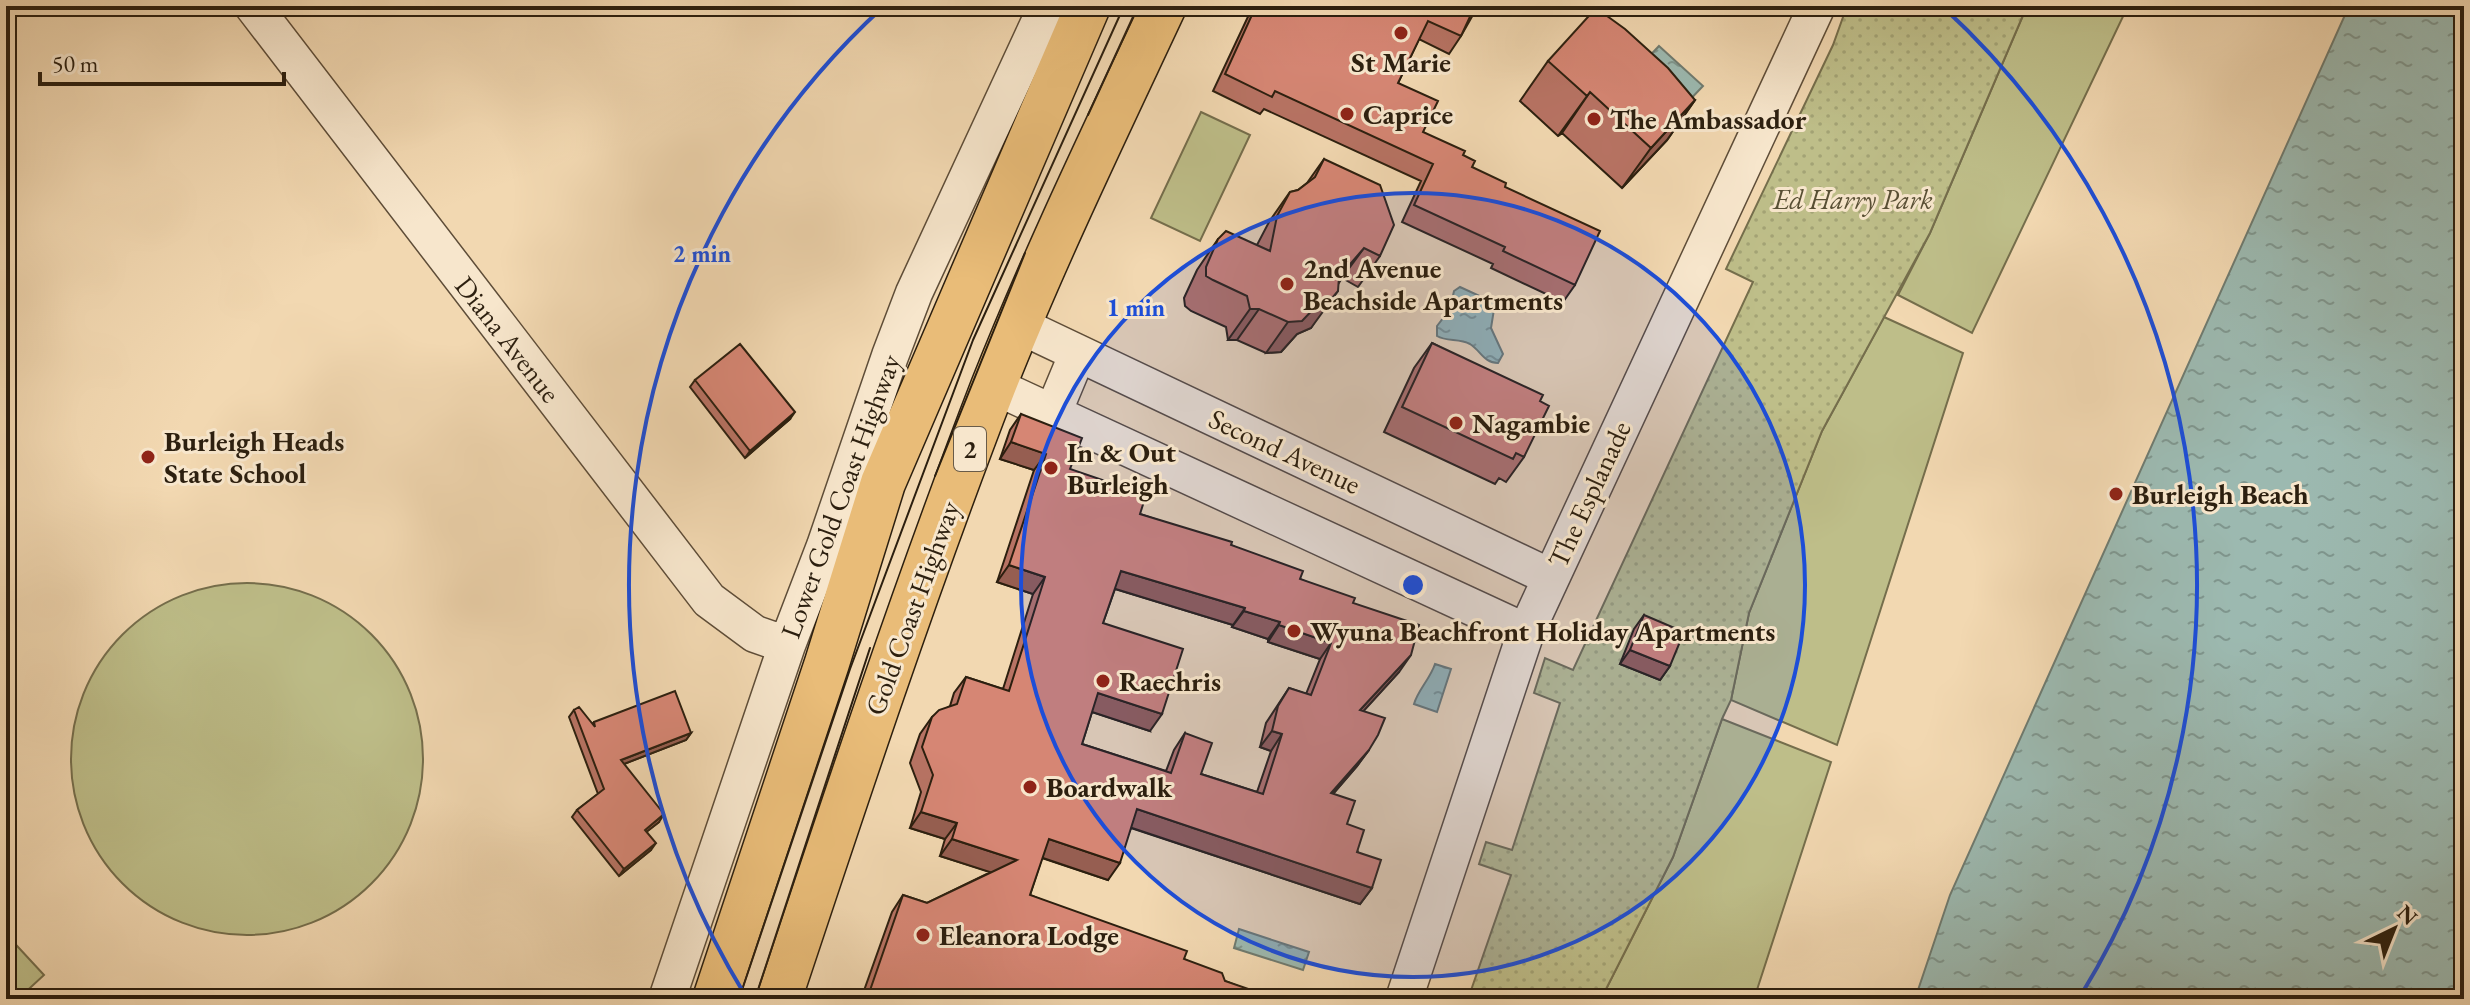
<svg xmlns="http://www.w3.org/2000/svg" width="2470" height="1005" font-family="'EB Garamond',serif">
<defs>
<pattern id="park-dots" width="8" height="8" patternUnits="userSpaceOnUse" patternTransform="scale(2)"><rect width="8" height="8" fill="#bebe89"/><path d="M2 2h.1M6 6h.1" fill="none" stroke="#a3a375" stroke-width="1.8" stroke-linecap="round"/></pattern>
<pattern id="water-ripples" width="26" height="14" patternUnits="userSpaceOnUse" patternTransform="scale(2)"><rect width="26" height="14" fill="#9cb9b0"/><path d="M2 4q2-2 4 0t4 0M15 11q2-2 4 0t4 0" fill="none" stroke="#7f968e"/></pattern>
</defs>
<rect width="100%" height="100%" fill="#f2d8b1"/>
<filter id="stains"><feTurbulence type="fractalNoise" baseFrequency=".0025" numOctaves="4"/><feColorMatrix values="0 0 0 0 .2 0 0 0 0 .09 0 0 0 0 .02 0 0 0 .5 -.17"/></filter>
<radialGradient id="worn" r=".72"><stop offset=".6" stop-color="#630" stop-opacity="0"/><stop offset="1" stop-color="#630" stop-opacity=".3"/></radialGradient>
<path fill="#bebe89" stroke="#756e4c" stroke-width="2" d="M2027,6h101l-156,327 -74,-38 32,-62z
M1201,112l49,23 -50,106 -49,-23z
M1884,317l79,36 -126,392 -106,-45 18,-87 73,-182z
M71 759a176 176 0 1 1 352 0a176 176 0 1 1-352 0Z
M1722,719l109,43 -77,237h-153l72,-142z
M6,934l38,41 -26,24h-12z"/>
<path fill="url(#park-dots)" stroke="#756e4c" stroke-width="2" d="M1847,6h180l-97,227 -108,198 -73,182 -18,87 -9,19 -49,138 -72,142h-133l43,-124 -32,-11 7,-22 26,8 48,-147 -26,-10 11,-35 28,12 180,-388 -27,-13 107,-224z"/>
<path fill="url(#water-ripples)" stroke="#6f7b70" stroke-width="2" d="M2349,6h115v993h-549l35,-104z
M1659,46l44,40 -20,21 -44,-40z
M1460,287l35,16 -4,25 12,26 -5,9c-14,0 -17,-12 -28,-19 -11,-6 -23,-2 -33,-8v-10l13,-17 4,-18z
M1435,664l16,5 -14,43 -23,-8c4,-14 16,-25 21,-40z
M1239,929l70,23 -6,18 -69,-22z"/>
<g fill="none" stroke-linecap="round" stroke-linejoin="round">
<g stroke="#5e4d38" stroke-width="39">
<path id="minor" d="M253,6l456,594 46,34 32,11
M1019,325l531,252
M994,386l532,246
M1053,413l25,-60
M667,999l120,-354 38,-99 65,-190 24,-63 133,-287
M1404,999l122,-367 291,-626"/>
</g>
<g stroke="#2c1f0f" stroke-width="47">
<path id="highway" d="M715,999l112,-336 56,-180 205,-477
M779,999c68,-205 136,-410 214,-612 51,-129 112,-255 171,-381"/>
</g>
<use href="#minor" stroke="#f7e6cc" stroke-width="36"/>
<use href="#highway" stroke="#e9bc78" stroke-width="44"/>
<path stroke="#2c1f0f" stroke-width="2" d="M1088,115l50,-109
M935,476l90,-223
M739,999l111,-330 123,-329 151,-334
M755,999l115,-351"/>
</g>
<path fill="#b87364" stroke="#2c1f0f" stroke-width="2" fill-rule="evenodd" d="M1253,6h225l-17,30 -12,18 -30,-15 -21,44 25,49 40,23 9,12 33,20 70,98 -12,17 -72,-34 2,-4 -91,-42 19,-41 -157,-72 -4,5 -47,-23z
M1683,6h32l-4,6 -12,-6 -4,5z
M1548,61l147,39 -28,40 -45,48 -60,-55 -4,3 -38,-35z
M1324,159l56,97 -22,31 -16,-9 -31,50 -14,6 -16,18 -15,1 -29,-13h-9l-2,-13 -35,-16 -6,-5 -1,-8 13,-28 21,-31 39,6 12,-23 21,-30 8,-2 9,-7z
M1432,343l108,58 -16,56 -18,25 -7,-4 -4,6 -111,-52 30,-64z
M695,380l95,39 -45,39 -55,-71z
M1021,414l49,55 70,45 91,31 69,34 53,24 46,69 -36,39 6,39 -12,16 -24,28 14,30 25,64 -12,16 -229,-76 -23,52 -66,-22 -12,37 154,64 41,22 46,18h-410l31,-87 11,-17 24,8 64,-31 -51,-16 5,-17 -35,-11 11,-36 -11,-29 10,-29 12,-17 18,-11 4,-13 12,-16 37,12 30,-95 -36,-12 37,-112 -34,-11 10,-29zM1115,589l118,36 -1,2 36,12v3l52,17 -14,35 -17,-6 -23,35 -6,24 11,4 -14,41 -56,-18 -16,-41 -11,17 -8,21 -84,-27 10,-32 58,19 -47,-108z
M1644,615l26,51 -10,14 -40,-16 14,-35z
M574,710l19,14 1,-2 97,11 -5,7 -62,24 35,58 -13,10 5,18 -32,26 -47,-59 5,-7 21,-16 -29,-77z"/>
<path fill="#965e51" stroke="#2c1f0f" stroke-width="2" d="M1590,92l-28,41 -4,3 29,-40z
M1695,100l-28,40 -45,48 29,-40z
M1364,248l-22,30 -19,23 15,-10 -27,37 -14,6 -16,18 -15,1 22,-31 51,-45z
M1250,309h9l-22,31h-9z
M795,412l-5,7 -45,39 5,-7z
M1011,442l35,12 -12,16 -34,-11z
M1009,565l36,12 -12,17 -36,-12z
M1121,571l124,37 -12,17 -124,-38z
M1244,611l36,11 -12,17 -36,-12z
M1279,625l52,18 -11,16 -52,-17z
M1630,650l40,16 -10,14 -40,-16z
M1411,655l-12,17 -50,55 11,-17z
M1098,693l64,21 -12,17 -64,-21z
M1272,731l10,3 -11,17 -11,-4z
M691,733l-5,7 -70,27 5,-7z
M1369,750l-12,16 -38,44 12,-17z
M1137,809l235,79 -12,16 -234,-78z
M921,812l36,11 -12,16 -35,-11z
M664,814l-5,8 -19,15 5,-7z
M952,839l65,21 -12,17 -65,-21z
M1049,839l71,24 -12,17 -71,-24z
M656,843l-5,7 -32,26 5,-7z
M1099,990l30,9h-36z"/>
<path fill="#d68674" stroke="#2c1f0f" stroke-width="2" fill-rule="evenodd" d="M1256,6h219l-14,30 -33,-15 -30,62 40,18 -15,31 42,19 -2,4 12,6 -3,6 34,16 -1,4 95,44 -25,54 -72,-34 2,-4 -91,-42 19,-41 -158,-73 -3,6 -47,-23z
M1596,8l29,21 43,39 27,32 -44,48 -61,-56 -3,4 -39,-35z
M1324,159l56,26 14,40 -14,31 -16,-8 -25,29 -1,14 -5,6 -14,6 -17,18 -14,1 -29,-13h-9l-3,-13 -34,-16 -7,-4v-9l12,-28 8,-8 44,20 7,-35 13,-24 8,-2 17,-13z
M1432,343l111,52 -3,6 9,5 -25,51 -8,-4 -3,6 -111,-52z
M740,344l55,68 -45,39 -55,-71z
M1021,414l61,24 -12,31 76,26 -6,19 92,28 -1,3 72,26 -3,8 55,19 -2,5 66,22 -8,30 -51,55 25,8 -7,17 -9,15 -38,43 24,8 -8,23 17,6 -7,22 24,8 -9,28 -235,-79 -17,54 -71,-24 -19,56 157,56 -3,8 38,14 3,8 44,15 2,3h-142l-30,-9 -3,9h-229l36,-104 24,8 90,-43 -65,-21 5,-16 -36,-11 12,-37 -11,-28 10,-30 7,-7 18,-6 9,-27 43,14 36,-114 -36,-12 37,-111 -35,-12zM1121,571l124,37 -1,3 36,11 -1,3 52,18 -20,52 -22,-7 -11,18 -6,25 10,3 -19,60 -62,-20 11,-31 -27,-10 -14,40 -89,-29 16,-51 64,21 21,-65 -80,-26z
M1644,615l40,17 -14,34 -40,-16z
M675,691l16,42 -70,27 43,54 -19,16 11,13 -32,26 -47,-59 27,-21 -30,-79 5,-3 16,20 -1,-5z"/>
<circle cx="1413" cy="585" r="392" fill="#1d4ed8" fill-opacity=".12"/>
<g fill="none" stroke="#1d4ed8" stroke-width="4">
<circle cx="1413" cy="585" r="392"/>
<path d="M745 995A784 784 0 0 1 883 7M1943 7A784 784 0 0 1 2081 995"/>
</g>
<g fill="#8f2418" stroke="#f7e6cc" stroke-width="3">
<circle cx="1401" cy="33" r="8"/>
<circle cx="1347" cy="114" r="8"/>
<circle cx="1594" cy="119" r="8"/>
<circle cx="1287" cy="284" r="8"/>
<circle cx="1456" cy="423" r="8"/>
<circle cx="148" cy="457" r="8"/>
<circle cx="1051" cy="468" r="8"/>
<circle cx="2116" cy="494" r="8"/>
<circle cx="1294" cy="631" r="8"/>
<circle cx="1103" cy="681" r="8"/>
<circle cx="1030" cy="787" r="8"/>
<circle cx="923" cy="935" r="8"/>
</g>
<g text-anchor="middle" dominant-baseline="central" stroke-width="6" stroke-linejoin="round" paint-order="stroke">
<rect fill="#f7e6cc" stroke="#695b48" stroke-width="2" x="954" y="427" width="32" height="44" rx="6"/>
<g font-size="26" font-weight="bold" fill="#2c1f0f">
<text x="970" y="449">2</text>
</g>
<g font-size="28" font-weight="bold" fill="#2c1f0f" stroke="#f7e6cc" text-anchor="start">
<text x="1401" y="62" text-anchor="middle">St Marie</text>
<text x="1363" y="114">Caprice</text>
<text x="1610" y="119">The Ambassador</text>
<text x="1303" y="268">2nd Avenue<tspan x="1303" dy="32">Beachside Apartments</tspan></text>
<text x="1472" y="423">Nagambie</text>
<text x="164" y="441">Burleigh Heads<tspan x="164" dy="32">State School</tspan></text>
<text x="1067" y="452">In &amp; Out<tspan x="1067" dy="32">Burleigh</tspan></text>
<text x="2132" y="494">Burleigh Beach</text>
<text x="1310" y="631">Wyuna Beachfront Holiday Apartments</text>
<text x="1119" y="681">Raechris</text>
<text x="1046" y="787">Boardwalk</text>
<text x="939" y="935">Eleanora Lodge</text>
</g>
<g font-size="28" font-style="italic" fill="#584f34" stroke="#f7e6cc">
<text x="1853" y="199">Ed Harry Park</text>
</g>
<g font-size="28" fill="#2c1f0f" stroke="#f7e6cc">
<text transform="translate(508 339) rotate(52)">Diana Avenue</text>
<text transform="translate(1285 451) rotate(25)">Second Avenue</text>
<text transform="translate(1589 494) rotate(-65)">The Esplanade</text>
<text transform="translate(840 496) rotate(-70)">Lower Gold Coast Highway</text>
<text transform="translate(912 608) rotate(-70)">Gold Coast Highway</text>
</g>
</g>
<circle cx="1413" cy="585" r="12" fill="#1d4ed8" stroke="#f7e6cc" stroke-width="4"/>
<g font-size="24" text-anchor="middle" font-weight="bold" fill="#1d4ed8" stroke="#f7e6cc" stroke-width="6" stroke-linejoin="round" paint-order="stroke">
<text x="702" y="262">2 min</text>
<text x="1136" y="316">1 min</text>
</g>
<rect width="2470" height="1005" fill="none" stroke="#f2d8b1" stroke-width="32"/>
<rect x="8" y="8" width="2454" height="989" fill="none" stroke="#2c1f0f" stroke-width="4"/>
<rect x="16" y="16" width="2438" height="973" fill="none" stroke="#2c1f0f" stroke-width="2"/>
<g transform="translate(2394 929) rotate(43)" stroke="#f7e6cc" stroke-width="6" paint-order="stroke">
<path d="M0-6L14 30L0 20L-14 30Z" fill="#2c1f0f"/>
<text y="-12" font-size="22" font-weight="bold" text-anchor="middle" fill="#2c1f0f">N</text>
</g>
<path d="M40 72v12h244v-12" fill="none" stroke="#2c1f0f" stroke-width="4"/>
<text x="52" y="72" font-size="24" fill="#2c1f0f" stroke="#f7e6cc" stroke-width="6" paint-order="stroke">50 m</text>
<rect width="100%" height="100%" filter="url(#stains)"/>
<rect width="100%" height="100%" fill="url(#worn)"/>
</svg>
